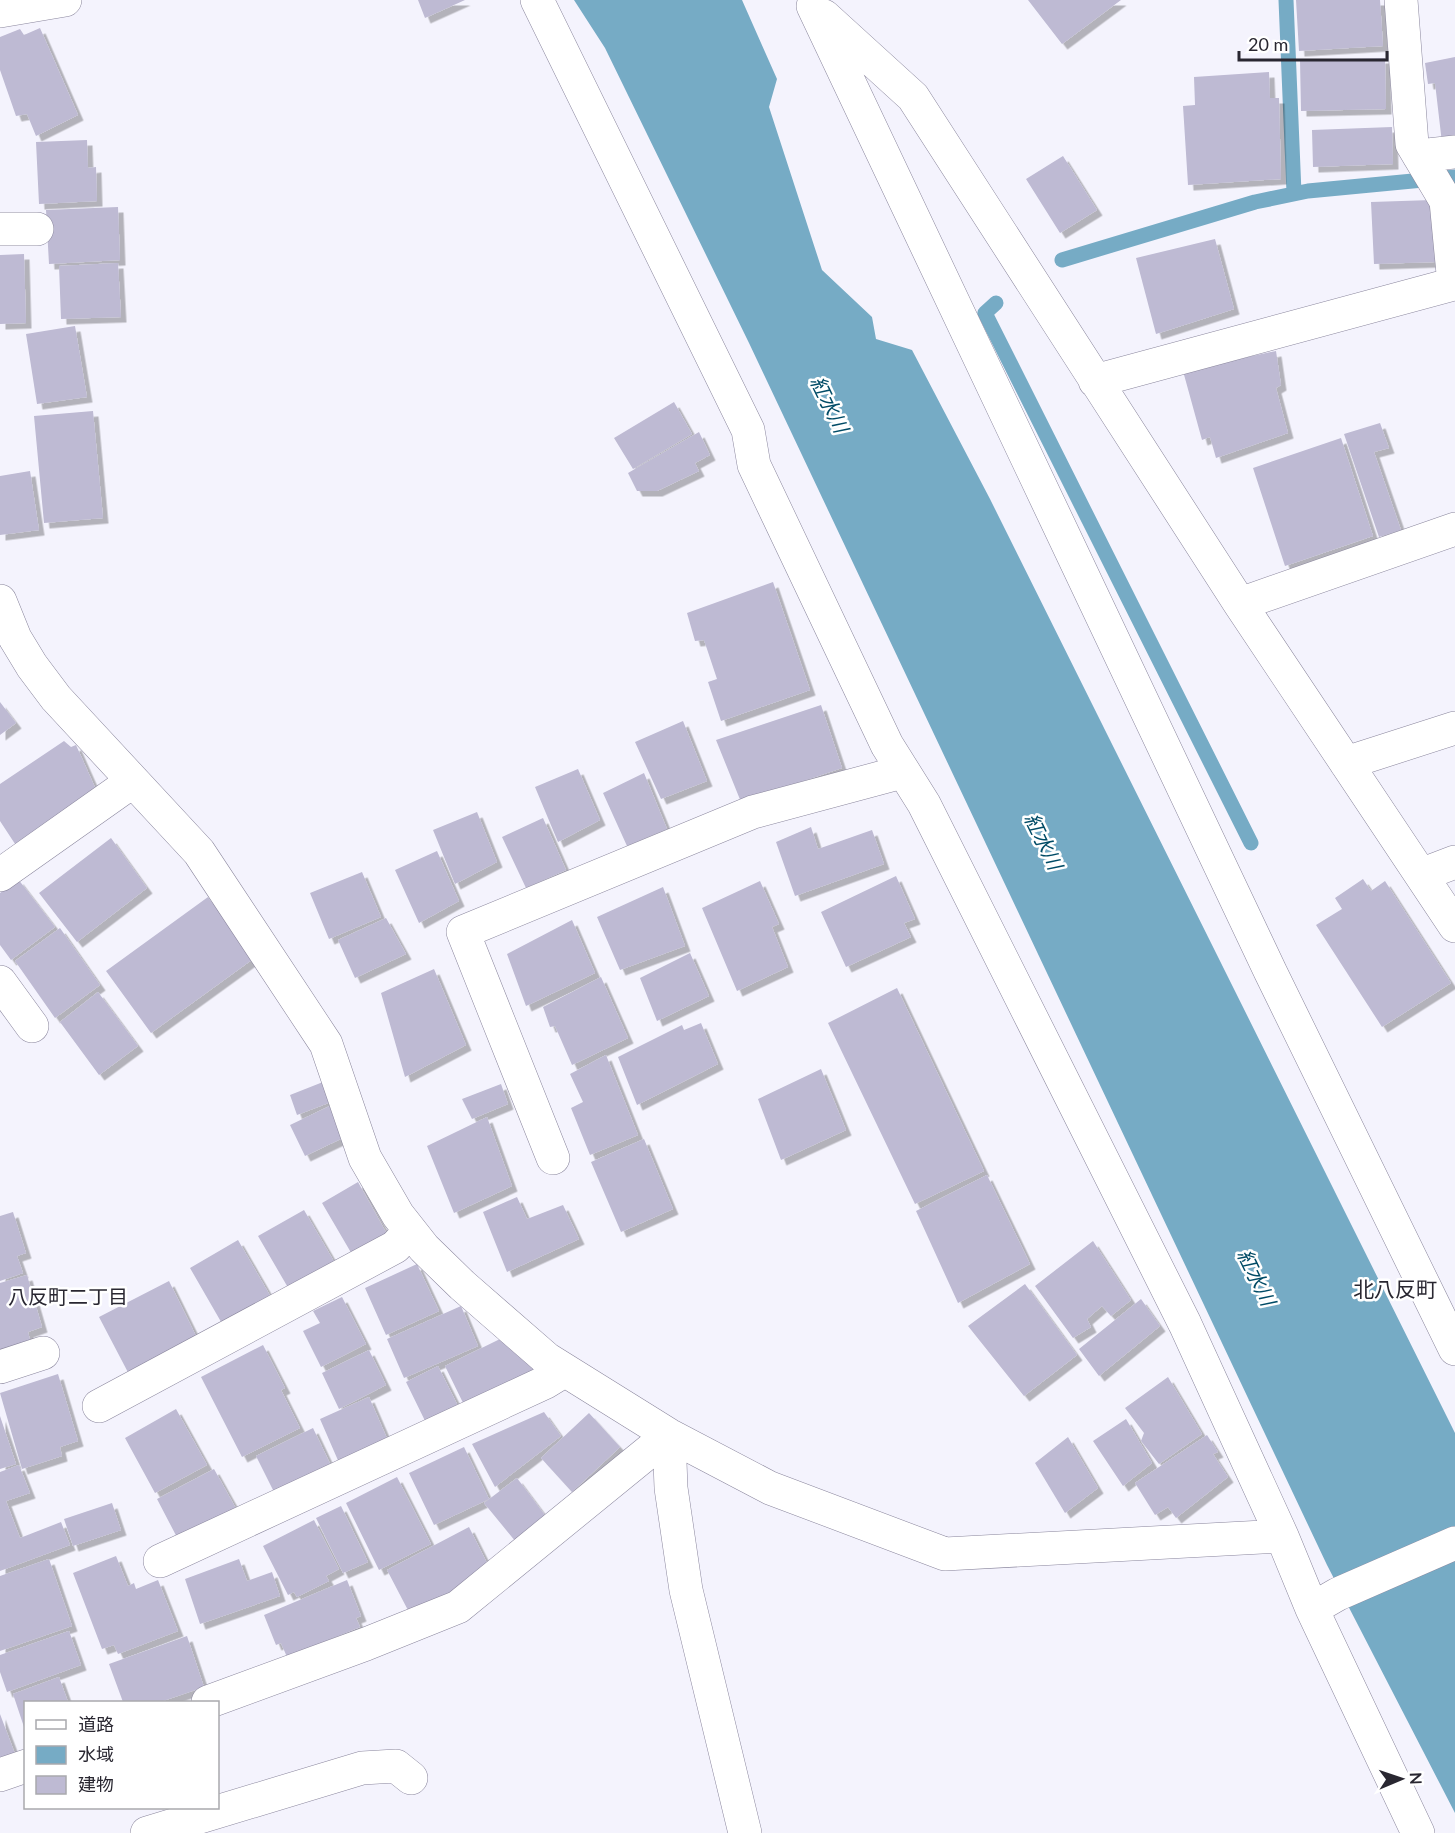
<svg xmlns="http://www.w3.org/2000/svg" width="1455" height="1833" font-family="Lato,'Noto Sans JP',sans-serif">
<defs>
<filter id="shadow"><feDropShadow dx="5.5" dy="5.5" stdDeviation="0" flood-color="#0004"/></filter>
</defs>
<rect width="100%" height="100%" fill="#f4f3fd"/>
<path fill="#76abc5" d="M574,0h168l35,79 -8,28 53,163 50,47 4,22 36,11 78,149 465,934v380l-128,-248 -578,-1222 -144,-295z"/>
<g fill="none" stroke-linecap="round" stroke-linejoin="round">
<path stroke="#76abc5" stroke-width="15" d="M1286,0l8,193
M1062,260l193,-58 53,-11 147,-14
M996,303l-11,10 266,530"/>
</g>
<path fill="#bebad3" filter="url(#shadow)" d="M418,0h47l-40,18z
M1028,0h93l-59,44z
M1296,0h84l3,46 -84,5z
M40,28l38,87 -42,21 -9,-22 -11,2 -16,-46v-33l20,-8 4,6z
M1455,57v85l-13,1 -7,-60 -7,1 -3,-21z
M1385,58l1,51 -85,2 -1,-51z
M1269,72l1,26h9l2,81 -93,6 -5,-79 12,-1 -1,-28z
M1392,127l1,37 -80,3 -1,-37z
M87,140l1,28 8,-1 1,34 -58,3 -3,-62z
M1063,156l34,54 -37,23 -34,-54z
M1432,200l3,62 -61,2 -3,-62z
M118,207l2,53 -71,4 -3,-54z
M1215,239l19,70 -78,25 -20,-76z
M24,254l2,69 -26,1v-69z
M118,263l3,54 -60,2 -2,-53z
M75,326l12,71 -50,7 -11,-70z
M1276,351l5,34 -5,3 12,45 -72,25 -6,-21 -8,3 -19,-69z
M674,402l18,32 -59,35 -19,-31z
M93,411l10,107 -59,5 -10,-107z
M1380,423l9,25 -15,4 27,78 -22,7 -35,-103z
M699,432l11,23 -15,8 4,8 -42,20h-20l-9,-18z
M1341,438l32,98 -88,30 -32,-98z
M30,471l9,59 -39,5v-59z
M773,582l37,108 -89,31 -13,-39 9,-3 -13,-39 -9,1 -8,-28z
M0,702l16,21 -16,12z
M821,705l21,63 -101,34 -25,-62z
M683,721l24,60 -46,18 -26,-57z
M64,741l7,6 5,-2 21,47 -78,58 -19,-29v-37z
M578,769l22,51 -42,22 -23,-55z
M644,773l23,56 -40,17 -24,-53z
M477,812l20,50 -42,22 -22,-54z
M543,818l23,52 -40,18 -24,-51z
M811,827l7,22 54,-19 12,34 -89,32 -19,-54z
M111,838l36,50 -70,54 -38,-49z
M437,851l22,50 -40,22 -24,-53z
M362,872l19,45 -52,22 -19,-46z
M896,876l19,43 -11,4 7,14 -65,30 -25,-55z
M18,879l37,48 -44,33 -11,-15v-52z
M1363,879l8,12 14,-10 66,102 -69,44 -66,-102 26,-16 -7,-11z
M760,881l19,43 -7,3 16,40 -51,24 -35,-83z
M663,887l22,59 -65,24 -23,-53z
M208,897l45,62 -102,74 -45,-62z
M386,918l20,36 -51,24 -17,-38z
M572,920l23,53 -69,33 -19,-52z
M60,928l40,57 -45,33 -40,-57z
M690,953l19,43 -52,25 -17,-43z
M434,969l32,76 -61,32 -24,-84z
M601,977l27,61 -56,27 -17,-39 -5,1 -7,-20z
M897,988l87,183 -69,33 -87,-181z
M98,992l40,54 -39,29 -39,-53z
M701,1023l17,41 -81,41 -19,-48 64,-32 2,5z
M606,1055l32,80 -48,20 -19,-47 12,-6 -13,-28z
M821,1069l25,61 -65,30 -23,-61z
M323,1082l8,20 -34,13 -7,-20z
M501,1084l7,20 -36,15 -10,-20z
M334,1104l15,31 -44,21 -15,-31z
M487,1117l25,69 -58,27 -27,-67z
M644,1139l29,70 -52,23 -30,-70z
M987,1175l43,89 -72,39 -42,-92z
M358,1182l30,54 -35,20 -31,-53z
M517,1197l10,22 36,-14 16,34 -72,33 -24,-60z
M304,1210l32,55 -46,26 -32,-55z
M13,1212l13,41 -9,3 6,17 -23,8v-65z
M238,1240l34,59 -48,28 -34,-59z
M1093,1241l38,59 -20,16 -9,-10 -15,13 4,8 -18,11 -38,-52z
M417,1264l22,47 -53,24 -21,-47z
M27,1275l15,52 -14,5 4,16 -32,10v-75z
M169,1281l27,55 -64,44 -33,-63z
M1025,1284l52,71 -53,41 -56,-70z
M342,1297l24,47 -45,23 -18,-36 17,-8 -7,-12z
M1141,1299l19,27 -61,50 -20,-27z
M461,1306l17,40 -74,32 -17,-39z
M500,1339l42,34 -75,38 -22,-45z
M263,1345l22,43 -4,2 19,38 -58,29 -41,-80z
M369,1350l17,35 -47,24 -17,-36z
M438,1366l23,46 -32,17 -23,-47z
M58,1374l20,67 -18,6 2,9 -40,13 -22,-76z
M1168,1377l34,57 -43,30 -18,-23 3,-8 -19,-25z
M369,1397l20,46 -49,22 -20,-46z
M176,1409l31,56 -52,28 -30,-55z
M544,1412l17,24 -66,51 -23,-43z
M589,1413l31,34 -48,45 -31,-34z
M0,1416l16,48 -16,5z
M1126,1419l26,44 -29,23 -30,-45z
M313,1428l20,42 -56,28 -21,-42z
M1207,1435l11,17 -5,2 15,23 -52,41 -8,-11 -13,8 -20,-32z
M1068,1437l30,51 -33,25 -30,-50z
M464,1447l25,52 -55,26 -25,-52z
M19,1465l11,28 -24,8 14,37 41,-16 9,23 -70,26v-99z
M214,1469l25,45 -58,31 -24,-46z
M397,1477l34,67 -52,26 -33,-67z
M517,1478l30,40 -31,24 -32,-39z
M112,1503l9,27 -48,16 -9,-27z
M341,1506l27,56 -25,11 -27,-55z
M314,1520l25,49 -13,7 3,5 -32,16 -3,-5 -6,3 -25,-49z
M469,1527l23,46 -81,43 -24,-46z
M116,1556l12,30 6,-3 2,6 22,-9 20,51 -60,23 -4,-9 -12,4 -29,-76z
M49,1559l23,67 -72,25v-75z
M239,1559l8,22 25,-9 8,24 -80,28 -15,-45z
M347,1580l14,36 -5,2 4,9 -73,30 -6,-14 -5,2 -12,-30z
M69,1631l12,34 -74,27 -7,-20v-17z
M187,1636l17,51 -44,15h-37l-14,-38z
M59,1677l9,25h-42l-1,28 -12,-36z
M0,1714l18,48 -18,7z"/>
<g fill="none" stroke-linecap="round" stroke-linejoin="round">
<g stroke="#8a869d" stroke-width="34">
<path id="minor" d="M537,0l211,430 6,35 133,280 37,59 261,520 97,212 30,73 106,224
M813,6l457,965 185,378
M0,11l65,-11
M824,16l89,81 327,507 215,322
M1419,156l36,-4
M0,229h37
M1095,381l359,-97 -8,-83 -34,-57 -11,-144
M0,601l15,37 17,28 24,32 143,154 127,192 39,114 33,57 26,33 38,37 85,74 122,76 101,53 175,66 337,-18
M1240,604l215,-75
M1346,763l109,-35
M0,875l133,-94
M1421,875l34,-13
M0,982l32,44
M553,1158l-90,-226 290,-120 149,-40
M0,1367l43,-14
M99,1406l296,-159 15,-16
M669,1435l2,53 15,102 59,243
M160,1561l386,-179 18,-11
M1312,1609l26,-15 117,-51
M208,1702l158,-58 92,-37 211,-172
M0,1775l26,-9
M147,1833l215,-65 34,-2 15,12"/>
</g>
<use href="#minor" stroke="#fff" stroke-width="33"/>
</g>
<g text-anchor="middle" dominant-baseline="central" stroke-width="5" stroke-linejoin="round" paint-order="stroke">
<g font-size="20" font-style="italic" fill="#004b66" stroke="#fff">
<text transform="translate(830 404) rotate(64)">紅水川</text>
<text transform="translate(1044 841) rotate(64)">紅水川</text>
<text transform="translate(1257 1277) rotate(64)">紅水川</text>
</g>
<g font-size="20" fill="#292731" stroke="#fff">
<text x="68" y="1296">八反町二丁目</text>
</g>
<g font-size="21" fill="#292731" stroke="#fff">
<text x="1395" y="1288">北八反町</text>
</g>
</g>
<rect x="24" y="1701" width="195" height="108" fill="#ffffff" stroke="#a9a9ad" stroke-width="1.5"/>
<rect x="36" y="1720" width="30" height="9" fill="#ffffff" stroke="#a9a9ad" stroke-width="1.5"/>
<text x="78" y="1731" font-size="18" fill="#292731">道路</text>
<rect x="36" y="1746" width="30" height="18" fill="#76abc5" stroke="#a9a9ad" stroke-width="1.5"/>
<text x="78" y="1761" font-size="18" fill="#292731">水域</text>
<rect x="36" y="1776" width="30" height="18" fill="#bebad3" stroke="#a9a9ad" stroke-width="1.5"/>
<text x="78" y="1791" font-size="18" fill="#292731">建物</text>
<g transform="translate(1401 1779) rotate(88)" stroke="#ffffff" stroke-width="4.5" paint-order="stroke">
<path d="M0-4.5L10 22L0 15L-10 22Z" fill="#292731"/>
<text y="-9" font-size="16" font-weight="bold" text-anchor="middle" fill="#292731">N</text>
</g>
<path d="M1239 51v9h148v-9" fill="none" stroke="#292731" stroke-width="3"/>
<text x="1248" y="51" font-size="18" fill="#292731" stroke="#ffffff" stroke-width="4.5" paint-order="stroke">20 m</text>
</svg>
